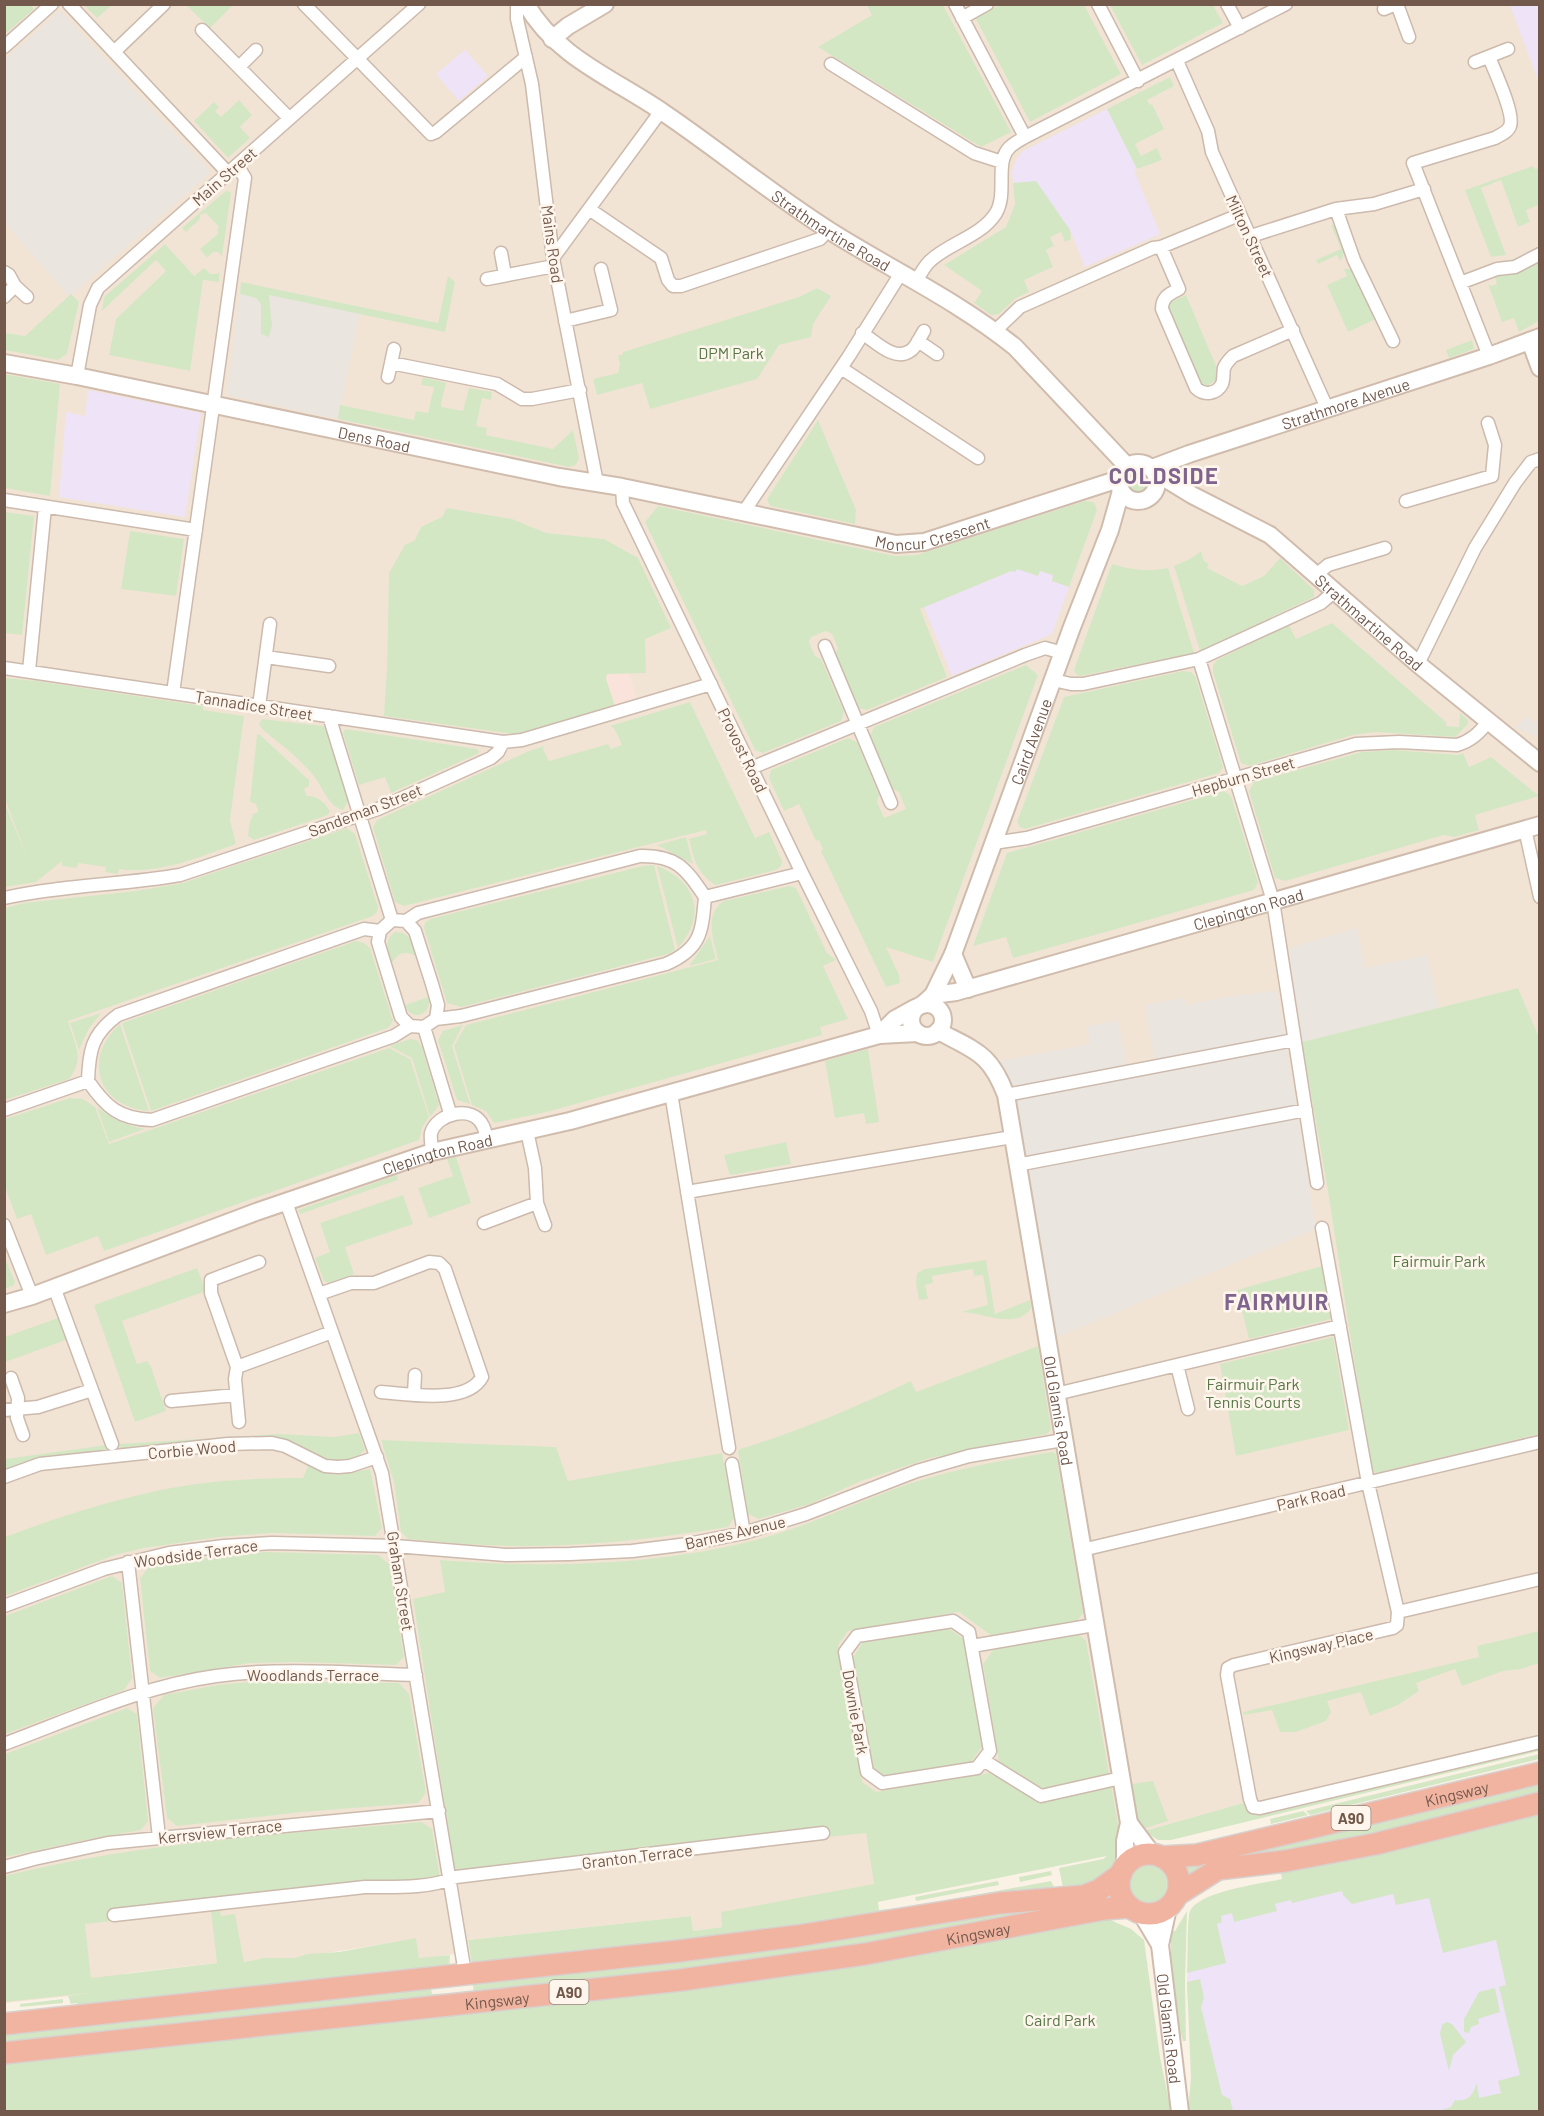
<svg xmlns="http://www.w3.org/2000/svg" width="1544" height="2116" font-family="Barlow,sans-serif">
<rect width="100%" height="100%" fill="#fbf2e6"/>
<path fill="#f2e4d5" d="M4,5h1535v1743l-287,69 -9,-14 -99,28 -22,12 -14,12 -387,58 2,14 -30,4 -2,-15 -223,24 1,12 -50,7 -4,-20 -120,19h-32l-19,4 -27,1 -89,10 -11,3 -28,18 -84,9z"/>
<path fill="#fae3da" d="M607,673h22l9,28 -22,8 -10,-30z"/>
<path fill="#ebe5e0" d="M60,11l151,161 -142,125 -64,-74 -1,-163z
M241,282l120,25 -23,112 -111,-24z
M1525,717l8,5 6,-2v17l-23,-9z
M1357,928l8,40 62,-13 12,53 -137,34 -13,-94z
M1277,991l39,238 -261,109 -26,-165 -17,-86 -12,-26 89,-17 -1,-18 30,-6 9,45 28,-5 -10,-55 39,-7 2,7 33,-7z"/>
<path fill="#efe3f7" d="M1510,5h29v78z
M465,50l23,26 -29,25 -23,-27z
M1107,109l30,60 -3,1 26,64 -75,33 -15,-37 -34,-48 -23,1 -1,-11 4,-12 7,-9z
M88,390l113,23 -16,104 -126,-20 7,-85 19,4z
M1017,568l20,8 2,-5 14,4 -1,6 17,6 -17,47 -100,42 -28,-69 88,-36 3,1z
M1539,1818v293h-335l-16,-102 -1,-27 3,-70 281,-70z"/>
<path fill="#d4e7c5" d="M4,5h27l3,4 -29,25z
M84,5h28l-15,13z
M186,5h47l-23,23z
M867,5h76l68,127 -30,15 -163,-100 54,-32z
M1000,5h84l37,69 -91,48 -55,-105z
M1110,5h103l10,18 -81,42z
M1170,77l4,9 -27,14 3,5 2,-1 12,25 -29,15 6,12 16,-8 5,12 -25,9 -30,-60z
M239,100l13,15 -12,12 10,11 -22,20 -34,-37 20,-19 5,5 -4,4 6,6z
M1533,166l2,3 4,-1v37l-13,5 4,12 -12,5 -17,-47 -20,8 25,67 -15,2 -26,-67z
M1036,181l34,49 1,9 -6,3 -4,-10 -11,5 4,9 -8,4 7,17 -29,13 5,12 -13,6 -17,16 -8,1 -17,-12 8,-12 -38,-26 62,-38 9,-23 -2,-21z
M227,190l4,3 -9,63 -4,-4h-5l-6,6 -7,-9 19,-16 -2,-3 2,-3 -13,-14 -6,2v4l-14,13 -4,-4z
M1336,224c4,12 13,27 4,37l-3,-6 -19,9 -2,-4 25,-11 -10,-24z
M165,244l29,32 10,-8 6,6h7l2,-2v10l-16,-2 -13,91 -81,-16 7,-36 50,-48 -10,-11 -54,51 2,-14z
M1539,258v63l-20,11 -5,-14 -12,4 -14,-38 3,2 6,-2 -2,-7 3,-1 -1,-2z
M1344,269h5l5,3 24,46 -30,14 -21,-47 20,-9z
M448,276l7,6 -10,50 -176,-37 3,31 -3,11 -8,-3v-30l-5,-6 -16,-4 1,-12 197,41z
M817,288l14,8 -18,28 -2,13 -32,8 -22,34 -107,30 -8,-26 -45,12 -4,-16 25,-6 2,-9 -2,-8 5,-2v-2l176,-55z
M71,294l8,8 -12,52 -9,6 -53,-10v-17l20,3z
M1186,295l31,73 -1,12 -9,6 -5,-1 -34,-78 2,-5z
M1472,340l2,9 -25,9 -3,-8z
M4,374l56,10 -10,112 -45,-8z
M423,377l23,6 -5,21 1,3 21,4 6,-23 23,4 -1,8 -9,-2 -6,28 11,2 -1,7 67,14 20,-19 6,28 -3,7 -7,2 -231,-48 2,-14 74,15 2,-9 12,2 6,-26 -13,-2z
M818,420l38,90 -1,14 -85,-18 -3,-7z
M1139,470l8,3 5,8 -7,9 -10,4c-9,-4 -11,-9 -9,-18z
M1085,501l9,1 3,8 -28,77 -17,-6 1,-6 -13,-4 -2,5 -21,-7 -2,3 -4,-1 -91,38 27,68 -80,33 -9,-2 -23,-54 3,-6 -6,-14 -6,-3 -15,6 -2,5 6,14 6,3 23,53 -3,9 -78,32 -8,-3 -110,-228 13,-16 237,50 22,-1z
M447,508l65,11 34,14 58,6 34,19 33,70 -26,11 1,34 -39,1 -1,5 10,30 -95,26 -137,-19 3,-48 2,-95 16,-28 10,-5 6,-13 21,-10z
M5,512l29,4 -12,119 -17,-2z
M130,531l54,8 -8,57 -55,-7z
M1201,551l3,10 5,3 -2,4 35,18 22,-10 16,-18 34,32v7l-114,54 -26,-85 16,-7z
M1112,564c20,6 36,8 56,4l26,85 -114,23 -4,-2 -2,-4z
M1332,623l114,99v4l13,1 1,-14 8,7v4l-13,13 -80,-5 -22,3 -104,31 -8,-3 -28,-91v-7l4,-5 72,-35 7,14z
M1026,665l12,10 -105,287 -47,-15 13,28 1,8 -14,4 -65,-136 2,-2 -4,-9 -3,1 -17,-37 -15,7 -15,-33 2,-8 77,-32 9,4 22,53 -2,7 7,16 22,-9 -7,-17 -7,-3 -22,-53 4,-9z
M1183,671l8,1 4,4 28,91 -4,6 -194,56 -5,-2 -3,-5 47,-125z
M5,678l31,3 167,25v4l41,6 -14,104 6,24c-37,13 -77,31 -117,25l-1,5 -13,-2 1,-5 -28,-4 -1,5 -15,-2v-5l-26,21 -31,5v-83l22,53 -22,-58z
M690,702l65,136 14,-6 13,29 -1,5 -5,4 -60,15c-19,-11 -22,-26 -27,-46l18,-5 -1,-4 -302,76 -9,-4 -22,-75 4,-7 152,-69 15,-5 -1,3 6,12 59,-17 3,5 11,-4 -8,-17 -4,-2z
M262,719l61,7 5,5 20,70 -5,9c-15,-3 -21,-25 -30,-35 -14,-17 -34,-32 -50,-45l-4,-6z
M345,729l132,20 2,3 -2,2 -86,39 -6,-16 -26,8 -16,-52z
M259,734l50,46v6l-5,3 3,7c11,0 17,6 23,15l-2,4 -74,25 -6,-4 1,-11 4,-11 5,-2 -2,-8 -6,-2 7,-67z
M1394,750l64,5 5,-2 6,14 22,-10 48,39 -64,19 4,15 -25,7 -10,-2 -159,46 -10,-3 -26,-87 5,-9 108,-30z
M1224,791l7,5 27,86 -4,8 -241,68 -7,-21 -33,9 34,-93z
M347,828l8,6 23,73 -1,5 -4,4 -305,105c6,24 18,36 1,58l-64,21v-192l19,-5 112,-12 47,-8z
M686,837l7,27 -36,-19z
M654,865l21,85 -7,4 -207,53 -14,-4 -23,-75 1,-5 5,-4 213,-53z
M657,866c40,15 50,50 21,82z
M789,886l7,2 31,65 9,7 -13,6 25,53 -28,8 2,8 -275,77 -53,11 -8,-12 -14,-6 -18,-59 12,-21 252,-65c-4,-19 -15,-46 6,-59z
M395,932c16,0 17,11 21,24 -12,-5 -17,-4 -24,7 -4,-13 -9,-22 3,-31z
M710,936l6,23 -27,7z
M356,941l8,2 6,5 23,73 -5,7 -237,83 -29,-88z
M1518,988l22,52 -1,394 -163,39 -5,-3 -43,-279 -26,-149z
M428,997c6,18 -18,26 -23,8z
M101,1013l-13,17 -9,20 -9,-27z
M120,1024l29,87c-52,-4 -67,-53 -29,-87z
M463,1025l-11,21 18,58 -13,-4 -19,-60 5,-9z
M410,1039l7,1 5,7 17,58 -9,12 -18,-59 -23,-12z
M389,1048l21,11 19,58 -7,11 -3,12 -315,111 -6,-15 -52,19 -15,-41 -14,5 -12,-32v-68l65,-21 13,1 12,8 14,37z
M868,1049l11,73 -13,2 -2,-11 -29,5 -10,-57z
M97,1107c15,12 29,18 48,22l-36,13z
M786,1142l5,22 -60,11 -2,-2 -5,-18z
M456,1157l15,46 -42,15 -11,-30 35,-12 -6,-17z
M397,1175l1,5 -98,34 -2,-4z
M403,1195l10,29 -68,23 9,27 -26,9 -4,-2 -9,-23 15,-6 -10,-29z
M4,1256l11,26 -1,3 -9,4z
M986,1260l9,54 35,-14 1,8c-14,23 -50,4 -70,4l27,-7 -5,-30 -9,1 -1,-7 -41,7 1,7 -8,2 3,14 -9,1 -3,-17 1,-10 8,-4z
M1322,1266l9,53 -82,20 -12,-49z
M197,1268l9,23 -84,30 15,43 10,-3 4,6 15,44 -31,11 -41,-117z
M58,1318l8,22 -61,22v-25z
M1333,1337l16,93 -113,26 -16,-92z
M1038,1346l13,83 -4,5 -117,24 -69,23 -51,23 -51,15 -11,-5 -10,-63 2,-2c59,-18 116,-42 171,-68l5,11z
M359,1433l6,17 -7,6 1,3 -26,4 -48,-21 -165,9 -1,-7 160,-10 55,3z
M381,1440l175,7 12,34 154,-28 12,65 -6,9c-63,10 -127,18 -192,19 -43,1 -85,-3 -128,-7l-7,-7 -7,-50z
M107,1445l1,8 -103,20v-14z
M1052,1452l4,2 27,159 -6,8 -85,15 -33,-24 -111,19 -10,14 24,137 14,10 113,-19 48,28 74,-17 10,58 -8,9 9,-8v11l-5,10 -20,16 -13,8h-21l-4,-20 44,-9 4,-3 -229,46 1,8 23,-2 3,4 -430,54 -4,-6 -3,-20 223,-24 2,15 29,-4 -1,-15 153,-28 -8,-51 -38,4 -3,-11 -370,46 -42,-273 32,-7 -5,-32c108,9 239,5 343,-28 39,-13 76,-30 114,-44 50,-18 103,-27 155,-36z
M308,1466l18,7 11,2 33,-6 12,59 -7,8 -103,-3 -53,4 -75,11 -29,7 -110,41v-59c53,-20 109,-38 166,-49 42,-8 89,-10 132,-10z
M265,1552l113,3 11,9 15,93 -8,8 -99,-3 -47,1 -90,15 -10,-7 -10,-93 9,-11 40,-7z
M112,1576l10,7 10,95 -8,12 -119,44v-118z
M948,1628l16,11 18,108 -11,15 -86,14 -12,-9 -20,-109 9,-15z
M1539,1631v32l-18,6 -18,2 -41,15 -7,-17 -39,14 3,8 -21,14 -28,11 -9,-24 -34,9 4,11 -5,9 -30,11h-16l-8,-22 -28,5 -1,-3 236,-55 -2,-11z
M1079,1635l7,6 23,133 -65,15 -45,-27 -16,-98 11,-15z
M260,1681l139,2 10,11 17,99 -8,10 -116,9 -125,14 -10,-8 -14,-110 11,-13 53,-10z
M127,1708l10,6 11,107 -7,9 -51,9 -85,18v-103z
M1539,1746v5l-368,89h-13l-14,-9 99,-28 4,8 5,3z
M1539,1754v5l-229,56 -4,-4z
M1539,1779v19l-168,41 -159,22 -12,7 -14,11 -5,-16z
M1153,1781l15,40 -29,9 -9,-46z
M1539,1809v302h-100l12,-4 4,-7c14,2 18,-6 22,-17l2,15 22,-5 -3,-12 22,-6 -21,-88 7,-2 -10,-45 -53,13 -14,-55 -33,7 -3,-11 -41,10 -9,-9 -1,-4 -50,12 -1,-3 -16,4 2,7 -43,11 -2,-9 -11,3 1,6 -5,2 9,39 -39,10c1,-11 0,-55 3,-62 10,-20 71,-27 92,-32l-2,-11z
M1303,1811l5,4 -37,9 -1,-5z
M422,1822l10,7 8,49 -33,5 -33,-2 -262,29 1,11 -28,3 6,54 126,-15 -6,-52 9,-1 1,6 14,-2 9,48 19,-4h32l12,-4 32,-2 77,-14 3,20 31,-3 -1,12 -366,43 -7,-7 -5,1 -3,-8 20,-3 -83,9 -1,-126c137,-34 278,-42 418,-54z
M1129 1884a19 19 0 1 1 38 0a19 19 0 1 1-38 0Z
M1051,1871l1,4 -32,7 -1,-5z
M998,1881l1,4 -83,16 -1,-4z
M1051,1881l4,8 -129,15z
M1112,1889l5,13 -268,49 -375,45 -1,-12 -31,1z
M1187,1911l-2,71 1,59h-3l-2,-7 -3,1 -7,-75v-29h4z
M1108,1919l23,10 13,11 16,117 11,54h-1166v-52z
M1200,1979l4,19 -3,9 21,88 8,4 3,12h-45l3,-33 -4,-96z
M430,1983l2,11 30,-1 -457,54 -1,-17z
M1495,1988l5,24 -22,7 1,5 -8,3 -2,6 -5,-1v-13l15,-27z
M63,1999v4l-43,4v-3z
M1447,2022l5,2 14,18 -13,13 -4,16 -9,-37 2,-9z"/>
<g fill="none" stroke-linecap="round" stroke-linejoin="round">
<g stroke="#ccbaad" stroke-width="15">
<path id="street" d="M69,4l159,169
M304,4l127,130 5,-2 90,-75
M517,4v15l15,65 21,174 44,225
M955,4l70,133
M1098,4l40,77
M1227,4l13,24
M1397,4l12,33
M1384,9l12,-5
M962,18l25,-14
M202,30l87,88
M4,47l48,-43
M114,52l50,-48
M1177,61l31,70 4,21 115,256
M1475,62l33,-13
M831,64l143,89 28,9
M239,67l17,-17
M589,209l72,49 7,22 5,6h8l139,-47 8,-9
M1336,209l18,51 39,81
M1251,236l85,-27 38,-5 50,-15
M1161,247l18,42c-10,5 -17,8 -17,20l34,79c8,8 21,6 26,-4 2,-5 1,-11 2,-16 2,-5 5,-8 9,-12l60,-26
M501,253l4,22
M553,258l108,-147
M4,272l5,3 6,11 12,11
M487,279l67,-13
M916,281c4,-6 8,-14 13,-19 19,-19 52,-25 67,-49 12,-20 -2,-51 14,-66 4,-4 10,-7 15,-10l261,-133
M1460,283l37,-14 18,-2 25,-13
M4,297l11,-11
M565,321l46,-11 -10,-41
M995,331l25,-24 133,-59 8,-1 73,-30
M862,333c13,8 32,29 48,18 6,-3 10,-14 14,-20
M918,341l19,13
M1489,356l-76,-193 82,-25c5,-3 13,-6 15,-12 5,-12 -16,-56 -21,-69
M391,363l106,21 25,15h10l48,-9
M841,368l137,90
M77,376l13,-71 8,-17 321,-284
M388,377l6,-28
M622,487l1,16 179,370 69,138 8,24
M4,500l192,30
M1406,501l86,-25 3,-31 -7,-22
M743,513l106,-157 52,-83
M1316,575l12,-10 57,-17
M825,646l66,157
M266,657l63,9
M1199,659l74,242 44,282
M1418,664l57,-116 40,-65 16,-21 9,-3
M4,668l499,74
M29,671l16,-164
M1053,680l18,4h12l116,-25 122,-56 14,-12
M173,693l72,-515 -8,-13
M259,706l11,-82
M329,716l63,204
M751,768l274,-113 20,-7 18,5
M1525,829l15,68
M993,843l34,-5 329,-94 43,-2 58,3c14,-4 22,-12 31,-23
M705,897l97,-24
M4,898c58,-13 118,-13 176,-23l198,-66 113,-51 7,-6 5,-10 19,-2 189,-56
M392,920l14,1 9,10 17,53 6,21 -2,14 -12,8 -14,-1 -9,-9 -23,-75 2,-11z
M406,921l12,-8 222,-57c37,-1 46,13 65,41
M436,1019l25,-3 205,-52c35,-15 36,-32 39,-67
M424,1027l26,86
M88,1081c18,26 31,38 64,39l242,-84 16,-10
M88,1081c1,-31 4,-47 30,-66l246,-86 16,2
M671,1093l58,355
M1006,1095l288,-55
M4,1110l84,-29
M527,1131l8,37 2,35 8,22
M432,1152c0,-6 -2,-13 -1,-19 6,-20 42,-29 52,-7 2,4 3,9 4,14
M1017,1165l289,-55
M687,1192l325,-55
M286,1202l96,271 83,500
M484,1223l53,-20
M4,1225l28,71
M1322,1228l46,255 30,129
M54,1287l58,157
M319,1294l32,-11h23l55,-21 10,1 6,6 37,108c-15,28 -74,17 -101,15
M1177,1365l11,44
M237,1367l95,-35
M11,1378l7,20 -1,20 6,17
M414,1394l1,-19
M1056,1394l284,-68
M171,1401l65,-6
M4,1410l34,-3 54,-17
M239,1422l-4,-43 2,-12 -26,-74v-13l48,-18
M732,1464l12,69
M4,1477l36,-13 188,-20 44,-1 13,3 40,20 13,1 12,-1 27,-9
M1082,1550l458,-108
M128,1562l31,275
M1540,1579l-142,33 -1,13 -4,3 -159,37 -6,3 -1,7 23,124 3,8 7,1 280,-66
M4,1606l100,-37 65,-16 55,-7 48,-3 123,3 111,9 64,-1 62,-3 56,-7 56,-11 62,-19 111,-43 52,-15 94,-16
M953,1621l16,11 21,119 -13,17 -95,15 -15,-11 -22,-120 12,-16z
M972,1646l122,-21
M4,1744c70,-26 139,-58 212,-68 66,-9 134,-3 200,-1
M983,1760l58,36 80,-18
M4,1867l30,-8 74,-16 331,-32
M114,1915l251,-28c29,0 64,2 91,-10l367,-44"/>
</g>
<g stroke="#d0bcad" stroke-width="20">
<g id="secondary">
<path id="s1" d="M526,4c31,54 89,75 138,109 56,38 109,82 166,118 62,39 128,70 185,116l112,119"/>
<path d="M552,39l16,-13 37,-22"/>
<path d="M1530,341l10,27"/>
<path id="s2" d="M4,363l73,13 482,101 63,10 274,57 28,-2 195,-63"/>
<circle cx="1138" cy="482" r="19"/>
<path id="s3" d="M1152,468l37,-14 300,-98 51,-19"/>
<path id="s4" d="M1156,473l36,22 78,40 148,129 122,99"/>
<path d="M953,954l15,35"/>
<path id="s5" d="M933,995l20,-41 119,-327 38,-97 11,-39"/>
<circle cx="927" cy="1020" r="16"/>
<path id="s6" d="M922,1005l11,-10 23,-3 584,-167"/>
<path id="s7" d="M938,1031c38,20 52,22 68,64l123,728 -4,18v26"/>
<path d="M879,1035l16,-16 20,-11"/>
<path id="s8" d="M4,1304l28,-8 224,-84 176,-60 138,-31 309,-86 39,-2"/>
<path d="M1129,1823l24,32"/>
<path id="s9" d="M1168,1908l-8,37 20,167"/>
<path d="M1141,1913l19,32"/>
</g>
</g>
<g stroke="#d8d1cd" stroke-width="24">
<g id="highway">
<circle cx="1149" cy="1884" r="30"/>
<path id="s10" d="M1162,1857l35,-2 343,-82"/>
<path d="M1177,1895l41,-26 67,-8 90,-17 165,-41"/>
<path d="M4,2024l675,-73 118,-15 203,-33 84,-7 15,-6 22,-16"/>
<path id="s11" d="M4,2053l677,-73 184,-26 239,-45 26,-2"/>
</g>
</g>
<use href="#street" stroke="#fff" stroke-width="12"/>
<use href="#secondary" stroke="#fff" stroke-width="16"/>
<use href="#highway" stroke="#f1b4a1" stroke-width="21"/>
</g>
<g text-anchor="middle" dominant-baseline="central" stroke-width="5" stroke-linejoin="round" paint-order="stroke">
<g fill="#fef6ec" stroke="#9c887c" stroke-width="1.5">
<rect x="1331.5" y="1806" width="39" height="24" rx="4.5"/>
<rect x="549.5" y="1980" width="39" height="24" rx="4.5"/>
</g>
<g font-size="15" font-weight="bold" fill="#72594c">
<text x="1351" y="1818">A90</text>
<text x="569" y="1992">A90</text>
</g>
<g font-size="16" fill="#72594c" stroke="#fef6ec">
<text transform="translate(224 176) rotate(-41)">Main Street</text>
<text stroke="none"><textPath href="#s1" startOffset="382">Strathmartine Road</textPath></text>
<text transform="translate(1250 236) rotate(65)">Milton Street</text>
<text transform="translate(553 244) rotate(82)">Mains Road</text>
<text stroke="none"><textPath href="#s3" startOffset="204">Strathmore Avenue</textPath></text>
<text stroke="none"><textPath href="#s2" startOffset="378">Dens Road</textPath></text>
<text stroke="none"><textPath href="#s2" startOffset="948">Moncur Crescent</textPath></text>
<text stroke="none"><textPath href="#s4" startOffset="262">Strathmartine Road</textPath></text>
<text transform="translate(254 705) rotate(9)">Tannadice Street</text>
<text stroke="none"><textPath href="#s5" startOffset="272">Caird Avenue</textPath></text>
<text transform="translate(743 750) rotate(64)">Provost Road</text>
<text transform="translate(1243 776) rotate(-16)">Hepburn Street</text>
<text transform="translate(365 810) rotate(-21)">Sandeman Street</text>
<text stroke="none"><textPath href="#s6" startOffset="342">Clepington Road</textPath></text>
<text stroke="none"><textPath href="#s8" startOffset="459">Clepington Road</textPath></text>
<text stroke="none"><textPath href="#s7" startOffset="417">Old Glamis Road</textPath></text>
<text transform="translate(192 1449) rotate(-5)">Corbie Wood</text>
<text transform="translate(1311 1497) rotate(-13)">Park Road</text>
<text transform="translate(735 1532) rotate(-13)">Barnes Avenue</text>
<text transform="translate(196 1553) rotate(-8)">Woodside Terrace</text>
<text transform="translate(401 1581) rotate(81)">Graham Street</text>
<text transform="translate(1321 1645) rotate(-13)">Kingsway Place</text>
<text x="313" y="1674">Woodlands Terrace</text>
<text transform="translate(856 1712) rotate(80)">Downie Park</text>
<text stroke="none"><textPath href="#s10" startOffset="302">Kingsway</textPath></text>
<text transform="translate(220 1831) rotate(-6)">Kerrsview Terrace</text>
<text transform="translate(637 1856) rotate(-7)">Granton Terrace</text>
<text stroke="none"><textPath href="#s11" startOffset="982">Kingsway</textPath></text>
<text stroke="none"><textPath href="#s11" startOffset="496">Kingsway</textPath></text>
<text stroke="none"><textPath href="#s9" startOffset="122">Old Glamis Road</textPath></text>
</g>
<g font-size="16" fill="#557845" stroke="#fef6ec">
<text x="731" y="352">DPM Park</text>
<text x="1439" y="1260">Fairmuir Park</text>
<text x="1253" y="1383">Fairmuir Park<tspan x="1253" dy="18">Tennis Courts</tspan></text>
<text x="1060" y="2019">Caird Park</text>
</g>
<g font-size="22" font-weight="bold" letter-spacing="1.5" fill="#7f648e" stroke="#fef6ec">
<text x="1164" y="475">COLDSIDE</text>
<text x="1277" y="1301">FAIRMUIR</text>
</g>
</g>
<rect width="1544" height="2116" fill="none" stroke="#72594c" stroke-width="12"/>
</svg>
